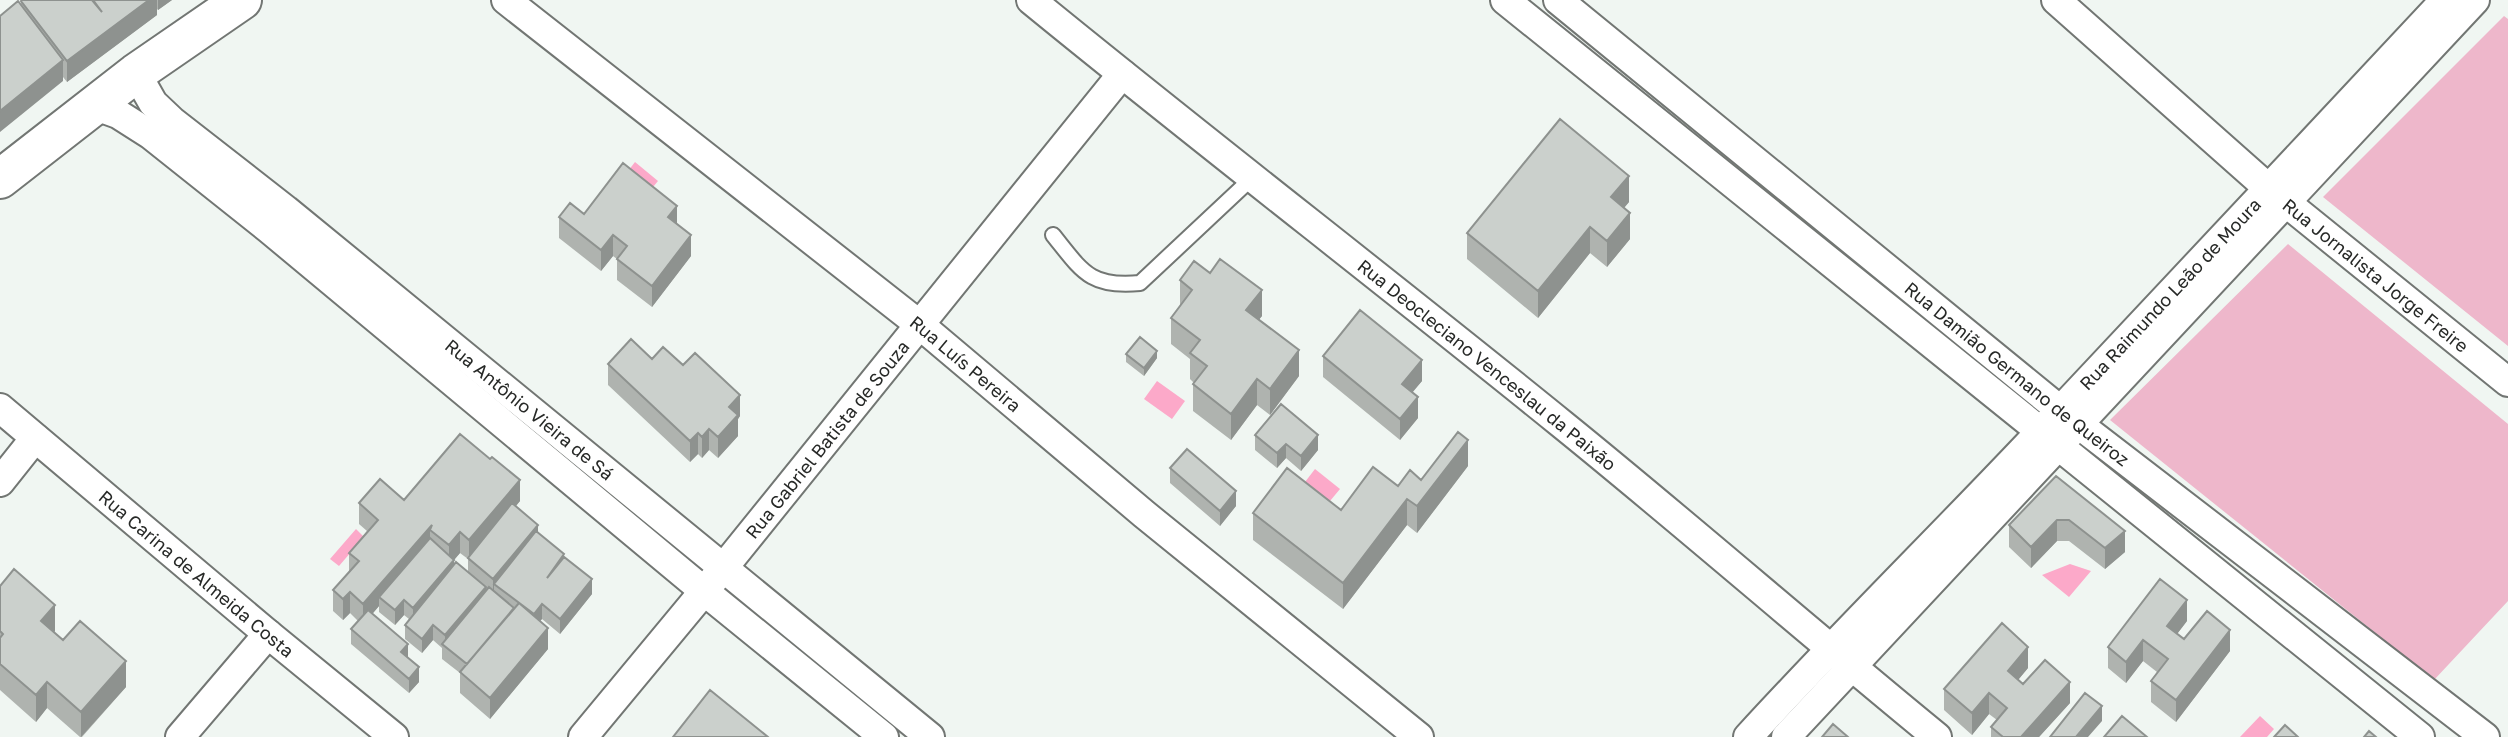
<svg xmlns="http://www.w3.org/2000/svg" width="2508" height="737" font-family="'Golos Text',sans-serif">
<rect width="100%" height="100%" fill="#f0f6f2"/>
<path fill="#eeb7cb" d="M2504,16l4,3v327l-185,-149z
M2288,244l220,180v177l-74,79 -324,-260z"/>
<path fill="#fca9c9" d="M635,162l23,19 -10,12 -23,-18z
M1157,381l28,20 -13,18 -28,-20z
M1315,469l25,20 -10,12 -25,-19z
M356,529l8,8 -25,29 -9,-7z
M2070,564l21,7 -22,26 -27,-22z
M2260,716l14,13 -7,8h-27z"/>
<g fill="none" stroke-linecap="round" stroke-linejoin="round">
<g stroke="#727673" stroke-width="18">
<path id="lane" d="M1053,235c29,36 37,53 87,48l112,-105"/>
</g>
<g stroke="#727673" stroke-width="32">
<g id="street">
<path id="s1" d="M506,0l414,325 224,189 275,223"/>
<path id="s2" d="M1031,0c176,144 356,282 532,425 126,102 248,209 374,312"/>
<path d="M1505,0l915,737"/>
<path id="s3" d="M1558,0l502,410 425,327"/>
<path id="s4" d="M2056,0l212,188 240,194"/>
<path id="s5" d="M136,73l17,30 19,18 114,89 644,527"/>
<path d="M96,106l22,8 33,21 118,94 435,362 180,146"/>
<path id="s6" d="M0,408l268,226 126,103"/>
<path d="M0,482l35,-44"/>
<path d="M180,737l88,-103"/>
<path id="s7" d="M583,737l141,-170 398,-493"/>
<path id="s8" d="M1748,737c95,-104 196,-203 292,-305 136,-144 270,-288 405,-432"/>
<path d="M1786,737l689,-737"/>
</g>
</g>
<g stroke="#727673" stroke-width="42">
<path id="secondary" d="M0,179l136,-106 106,-73"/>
</g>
<use href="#lane" stroke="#fff" stroke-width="14"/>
<use href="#street" stroke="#fff" stroke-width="28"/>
<use href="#secondary" stroke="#fff" stroke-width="38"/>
</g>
<path fill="#afb3af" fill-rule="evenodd" d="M22,0h150l-14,10 -1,-1v6l-90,67 -4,-5v4l-42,-76v-4z
M1629,202l-5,6 6,31 -23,28 -17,-14 -52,65 -71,-59v-26z
M584,214l93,10 14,32 -39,51 -35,-27v-21l-4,-3 -12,15 -42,-33v-21z
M1180,280l82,36 -3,3 40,57 -29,39 -13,-10 -26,35 -38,-29v-27l1,-1 -4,-4v-20l-19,-15v-26l9,-12z
M1126,354l31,4 -13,18 -18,-14z
M1323,356l99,25 -10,11 6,26 -18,22 -77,-63z
M652,359l88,57 -2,3v17l-20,22 -9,-8 -7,8 -4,-4 -8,8 -82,-77v-21z
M1255,435l63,15 -17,21 -15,-13 -9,10 -22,-18z
M1468,466l-51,67 -10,-8 -64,84 -90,-69v-27l88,-3 80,-30z
M1170,468l66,38 -16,20 -50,-43z
M2056,476l69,76 -20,17 -36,-28h-12l-26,27 -22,-21v-22z
M404,500l116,1 -4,5 22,26 26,25 28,37 -32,40 -18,-15 -2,2 8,28 -58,70 -30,-26v-20l-18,-14v-11l-9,-8 -11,13 -17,-14v-14l4,-6 -5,-4 -9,10 -16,-13v-6l-7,8 36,44 11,24 -10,11 -58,-49v-15l7,-8 -8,-8 -7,7 -10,-9v-21l16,-17v-20l18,-22 -8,-7v-21zM460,553l8,6v13l-14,-7v-5z
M0,586l55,45 -1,1 9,8 63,47 -44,50h-2l-33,-29 -11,14 -36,-32z
M2187,621l-10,13 7,5 46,12 -54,71 -25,-20v-21l6,-9 -14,-11 -17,22 -18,-15v-21z
M2028,668l-10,12 5,4 47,19 -31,34h-48v-10l6,-7 -8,-6 -17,21 -28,-25v-21z"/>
<path fill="#8e928f" d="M149,0h8v15l-90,67v-21z
M158,0h14l-14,10z
M63,60v21l-63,51v-21z
M1629,176v26l-18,21v-26z
M677,206v21l-9,-10z
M1630,213v26l-23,28v-26z
M1590,227v26l-52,65v-27z
M613,235v21l-12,15v-21z
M691,235v21l-39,51v-21z
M1262,290v26l-16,20v-26z
M1299,350v26l-29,39v-26z
M1157,351v7l-13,18v-8z
M1422,360v21l-20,24v-21z
M1257,379v26l-26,35v-26z
M740,395v21l-2,3v17l-20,22v-21l11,-30z
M1418,397v21l-18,22v-21z
M709,429v21l-7,8v-21z
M698,433v21l-8,8v-21z
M1318,435v15l-17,21v-15z
M1468,440v26l-51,67v-27z
M1286,444v14l-9,10v-15z
M520,480v21l-51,60v-21z
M1236,491v15l-16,20v-15z
M1407,499v26l-64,84v-26z
M2057,520v21l-26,27v-21z
M432,525l-2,5v18l-51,49v9l-16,19v-21z
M538,525v14l-44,45v8l-1,2v-15z
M2125,531v21l-20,17v-21z
M460,532v21l-6,7v14l-41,49v-15l36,-42v-21z
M592,579v15l-32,40v-15z
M486,587v15l-41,44v-11z
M350,592v21l-7,7v-21z
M404,600v15l-9,10v-15z
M2187,600v21l-20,26v-21z
M542,604v15l-8,9v-14z
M55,605v26l-14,16v-26z
M433,625v15l-11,13v-14z
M548,628v21l-58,70v-21z
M2230,630v21l-54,71v-22z
M2143,640v21l-17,22v-21z
M408,644v14l-7,-6z
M2028,647v21l-20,24v-21z
M126,661v26l-45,50v-25z
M419,667v15l-10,11v-14z
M47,682v26l-11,14v-27z
M2070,682v21l-31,34h-18z
M1989,693v21l-17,21v-22z
M2102,706v15l-14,16h-12z"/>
<path fill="#cbd0cc" stroke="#8e928f" stroke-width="2" d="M22,0h70l10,12 -9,-12h56l-82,61 -46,-60z
M18,1l45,59 -63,51v-95z
M1560,119l69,57 -18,21 19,16 -23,28 -17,-14 -52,64 -71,-58z
M623,163l54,43 -9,11 23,18 -39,51 -35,-27 10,-13 -14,-11 -12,15 -42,-33 11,-14 14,11z
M1220,259l42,31 -16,20 53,40 -29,39 -13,-10 -26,35 -38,-30 14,-18 -17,-13 10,-13 -29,-22 21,-28 -12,-10 14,-19 16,12z
M1360,310l62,50 -20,24 16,13 -18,22 -77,-63z
M1140,337l17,14 -13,17 -18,-14z
M631,339l21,20 11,-12 20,18 12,-12 45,42 -11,12 9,8 -20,22 -9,-8 -7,8 -4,-4 -8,8 -82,-77z
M1281,404l37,31 -17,21 -15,-12 -9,9 -22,-18z
M1458,432l10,8 -51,66 -10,-7 -64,84 -90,-70 34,-45 54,42 32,-43 25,19 12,-16 11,10z
M460,434l30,25 2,-2 28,23 -51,60 -9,-8 -11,13 -19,-15 2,-5 -69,79 -13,-12 -7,7 -10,-9 26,-29 -10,-8 29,-33 -19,-17 21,-24 24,21z
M1187,449l49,42 -16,20 -50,-43z
M2056,476l69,55 -20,17 -36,-28h-12l-26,27 -22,-22z
M512,503l26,22 -45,54 -25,-21z
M536,531l28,23 -17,24 17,-21 28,22 -32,40 -18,-15 -8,10 -40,-30z
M430,538l24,22 -41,48 -9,-8 -9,10 -16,-13z
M456,562l30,25 -41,48 -12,-10 -11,14 -17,-14z
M14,569l41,36 -14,16 22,19 17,-19 46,40 -45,51 -34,-30 -11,13 -36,-31v-26l3,-4 -3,-3v-45z
M2160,579l27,21 -20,26 17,13 23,-28 23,19 -54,70 -25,-19 17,-22 -25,-19 -17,22 -18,-15z
M489,587l25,21 -47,56 -25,-20z
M519,603l29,25 -58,70 -30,-26z
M368,610l40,34 -7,8 18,15 -10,12 -58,-50z
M2002,623l26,24 -20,24 15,13 22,-24 25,22 -49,55h-18l-12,-10 16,-19 -18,-15 -17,20 -28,-24z
M710,690l58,47h-95z
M2085,693l17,13 -26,31h-26z
M2122,716l25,21h-43z
M1833,724l15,13h-26z
M2285,725l13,12h-24z
M2369,731l7,6h-12z"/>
<g text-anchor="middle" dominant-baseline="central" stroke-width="5" stroke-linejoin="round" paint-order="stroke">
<g font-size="18" fill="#272927" stroke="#f0f6f2">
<text stroke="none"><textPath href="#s4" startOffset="422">Rua Jornalista Jorge Freire</textPath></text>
<text stroke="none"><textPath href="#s8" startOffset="612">Rua Raimundo Leão de Moura</textPath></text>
<text stroke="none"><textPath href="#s1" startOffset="586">Rua Luís Pereira</textPath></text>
<text stroke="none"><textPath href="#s2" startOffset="584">Rua Deocleciano Venceslau da Paixão</textPath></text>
<text stroke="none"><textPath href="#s3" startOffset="592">Rua Damião Germano de Queiroz</textPath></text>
<text stroke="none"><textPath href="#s5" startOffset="520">Rua Antônio Vieira de Sá</textPath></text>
<text stroke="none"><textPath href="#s7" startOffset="385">Rua Gabriel Batista de Souza</textPath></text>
<text stroke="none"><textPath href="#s6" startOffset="257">Rua Carina de Almeida Costa</textPath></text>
</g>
</g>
</svg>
